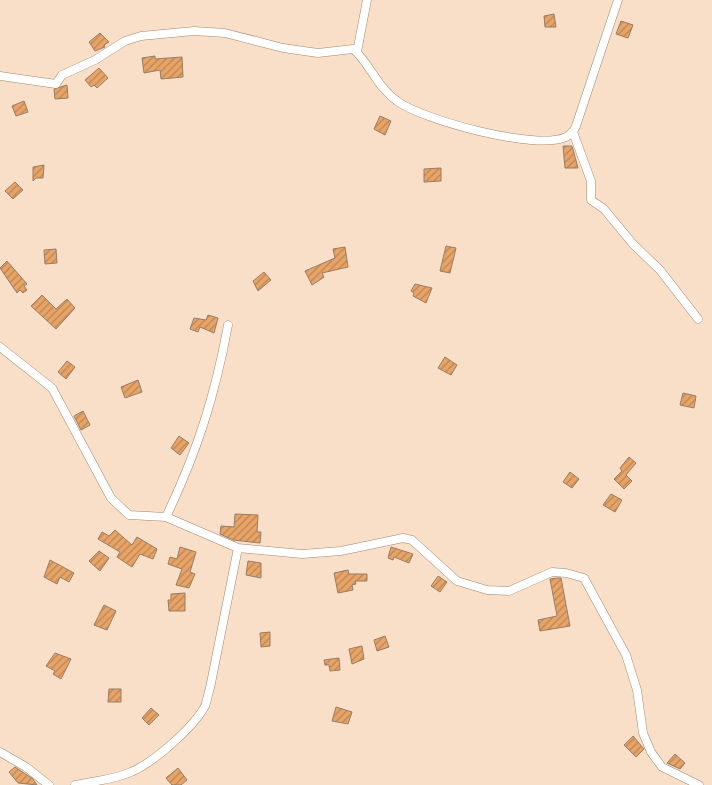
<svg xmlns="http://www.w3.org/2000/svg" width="712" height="785" font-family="'Source Serif 4',serif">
<defs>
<pattern id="building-hatch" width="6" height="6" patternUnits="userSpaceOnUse" patternTransform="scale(1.25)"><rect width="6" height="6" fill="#e8a467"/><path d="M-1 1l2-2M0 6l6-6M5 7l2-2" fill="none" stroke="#bc8553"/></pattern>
</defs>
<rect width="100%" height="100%" fill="#fadfc8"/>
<path fill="url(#building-hatch)" stroke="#967d68" d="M554,14l2,13h-11l-1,-11z
M621,21l12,4 -5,13 -12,-4z
M100,33l9,9 -5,3 1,2 -10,4 -6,-9z
M155,56v3l27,-2 1,20 -22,2 -1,-9 -16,3 -2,-15z
M99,68l9,10 -11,10 -3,-3 -3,2 -6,-7z
M67,85l1,13 -13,1 -1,-10z
M24,101l4,11 -12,4 -4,-10z
M380,116l11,5 -6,14 -11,-6z
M563,146h9l6,22h-13z
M44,165l-1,13h-7l-3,3v-14z
M441,168v13l-17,1v-13z
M15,182l8,8 -10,9 -8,-8z
M446,246l10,2 -6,25 -10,-2z
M345,247l3,20 -26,6 2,4 -12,8 -7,-14 30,-13 -2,-9z
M56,249l1,14 -12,1 -1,-14z
M7,261l20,23 -3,2 3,4 -4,3 -3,-3 -3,3 -17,-25z
M264,272l7,8 -13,11 -5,-10z
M415,284l17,4 -6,15 -13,-7 1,-3 -3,-2z
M42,295l14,14 11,-10 8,9 -19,21 -25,-23z
M208,315l10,3 -4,15 -14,-6 -2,5 -8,-3 4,-11 12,2z
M445,357l12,8 -6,10 -13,-7z
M67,361l8,6 -9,12 -8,-7z
M138,380l4,12 -17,6 -4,-11z
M683,393l13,3 -2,12 -14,-3z
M83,411l7,14 -9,5 -7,-14z
M179,436l10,7 -9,12 -9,-7z
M629,457l7,6 -10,12 6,6 -8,8 -10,-10 8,-8 -2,-3z
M570,472l9,7 -7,9 -9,-6z
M611,494l11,6 -7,12 -12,-7z
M235,514l23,1 -1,17h4l-1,11 -27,-3 -13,-6 1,-8 13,1z
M115,530l17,15 5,-8 20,12 -4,10 -13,-5 -8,13 -15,-10 3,-5 -22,-13 4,-7 7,4z
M180,547l16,5 -6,20 5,2 -6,14 -13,-3 6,-16 -14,-5 2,-7 7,2z
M391,547l22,7 -4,9 -15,-6 -1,3 -5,-2z
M99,551l10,7 -9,13 -11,-10z
M50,560l24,13 -5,9 -9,-5 -3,7 -13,-7z
M248,561l13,2v15l-15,-3z
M348,570l1,4h18v7h-12l1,3 -4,1 1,5 -15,3 -4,-20z
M438,576l9,6 -7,10 -9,-6z
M557,578h4l9,48 -30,5 -2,-11 19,-4 -7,-37z
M185,593v18h-16l-1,-11h3v-6z
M104,605l12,6 -9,19 -13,-5z
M270,632v14l-9,1 -1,-14z
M385,636l4,11 -12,4 -3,-11z
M362,646l2,13 -12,5 -3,-15z
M55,653l16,6 -10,20 -8,-5 2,-3 -9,-5z
M339,658l1,12 -10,1 -1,-6h-4l-1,-5z
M109,689h12v13h-13z
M336,707l16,5 -4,12 -16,-3z
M151,708l8,7 -10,10 -7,-7z
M633,736l11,13 -8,8 -12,-12z
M675,754l10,9 -5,6 -13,-6z
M15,767l18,12 4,6 -19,-2 -9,-11z
M178,768l9,12 -6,5h-9l-6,-7z"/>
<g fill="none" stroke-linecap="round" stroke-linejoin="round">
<g stroke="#a08772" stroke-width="9">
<path id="minor" d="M357,52l10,-52
M0,76l56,8 6,-9 33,-15 30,-19 16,-5 53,-5 31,2 58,15 35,5 35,-4c16,13 24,38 44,52 25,19 140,50 169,36 5,-3 8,-6 10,-11l42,-126
M573,132l18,49v19l13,9 29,35 27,26 38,49
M0,347l52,41 59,110 18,17 37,2 72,31 64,6 39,-3 62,-13 9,2 45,41 30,9 22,1 43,-19 14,1 18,5 42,77 11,35 6,43 8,19 11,15 37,18
M166,517c31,-65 49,-121 62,-192
M0,752l26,15 23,18
M75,785c19,-4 38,-5 56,-13 22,-9 63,-45 74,-66 2,-5 3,-12 5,-18l28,-140"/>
</g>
<use href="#minor" stroke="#fff" stroke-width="8"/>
</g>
</svg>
